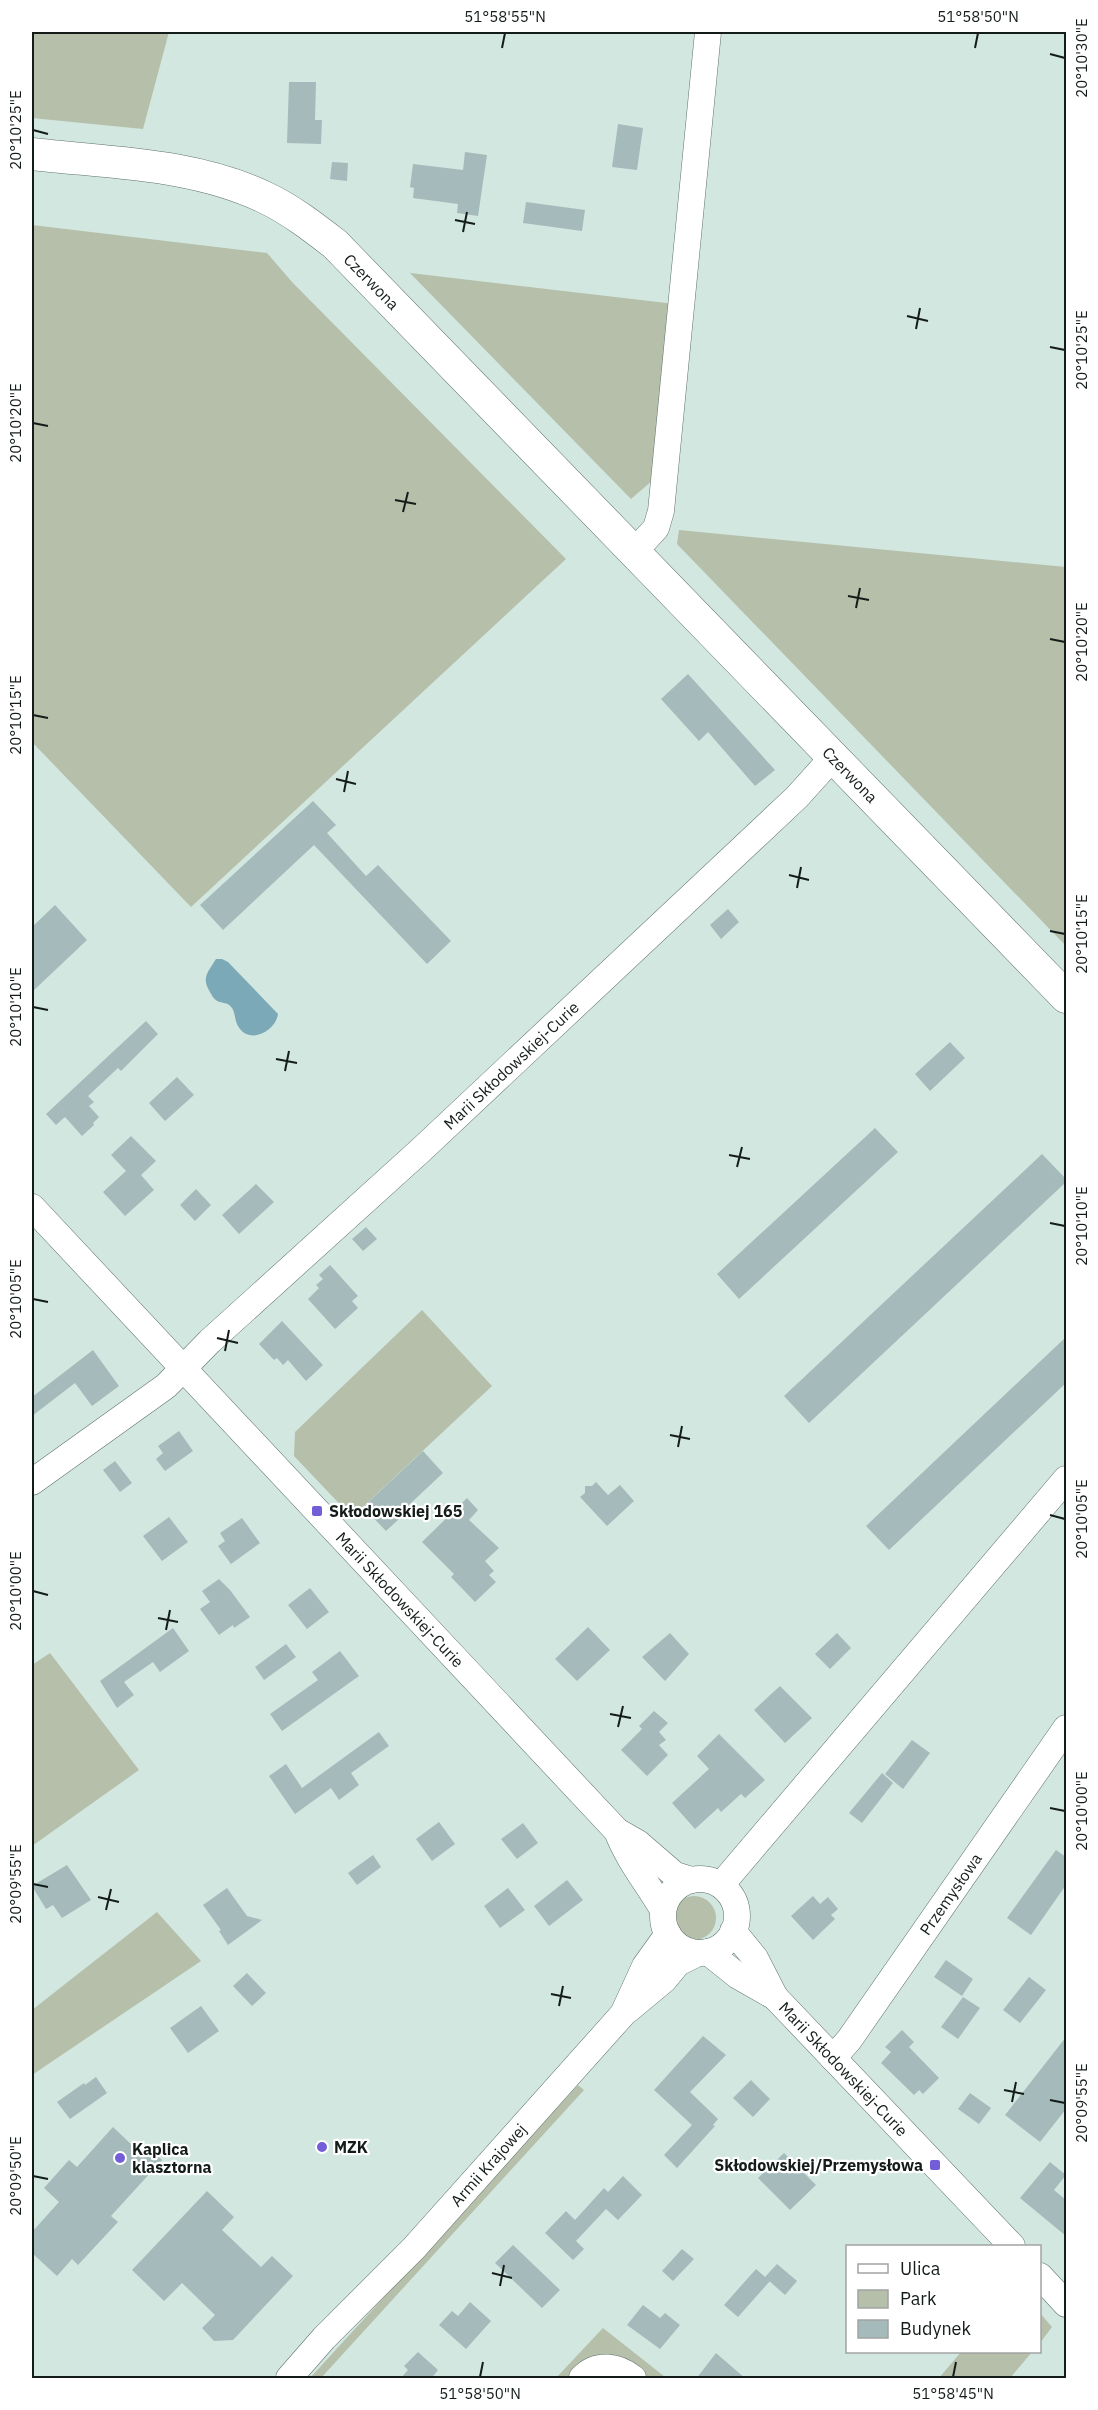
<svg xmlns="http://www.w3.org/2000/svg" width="1098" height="2410" font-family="'IBM Plex Sans',sans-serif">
<rect width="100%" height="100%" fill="#d2e7e0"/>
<path fill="#b5bfaa" d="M32,32h137l-26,97 -111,-11z
M32,225l235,28 25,29 274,277 -375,348 -159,-165z
M410,273l265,31 -15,170 -29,25z
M679,530l387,37v379l-389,-402z
M422,1310l70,76 -140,131 -58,-61 1,-24z
M50,1653l89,117 -107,76v-181z
M672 1918a22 22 0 1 1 44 0a22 22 0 1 1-44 0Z
M157,1912l44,49 -169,114v-65z
M578,2085l6,5 -263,288h-11z
M1040,2313l12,14 -12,16z
M603,2328l62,49 -2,1h-15l-13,-9 -49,-4 -20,13h-10z
M961,2352h71l-22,26h-71z"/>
<path fill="#7ca9b7" d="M216,959h6l6,3 50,52c-2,16 -26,30 -38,15 -6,-7 -4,-15 -8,-21 -5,-6 -6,-4 -12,-6 -5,-1 -8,-6 -10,-10 -9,-14 -2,-20 6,-33z"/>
<path fill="#a5bbbb" d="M289,82h27l-1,38h7l-1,24 -34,-1z
M618,124l25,4 -6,42 -25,-3z
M465,152l22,3 -9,61 -21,-3 1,-9 -45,-6 1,-10 -4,-1 3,-23 50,6z
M332,162l16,1 -1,18 -17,-2z
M526,202l59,8 -3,21 -59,-8z
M688,674l87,96 -20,16 -47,-54 -9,9 -38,-42z
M313,801l23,24 -9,8 39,43 12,-11 73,76 -24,23 -113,-119 -91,85 -23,-25z
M55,905l32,35 -55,52v-65z
M728,909l11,13 -18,17 -11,-14z
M146,1021l12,13 -37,37 -3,-3 -30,28 6,6 -5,4 10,11 -6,6 1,2 -12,11 -17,-19 -9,8 -10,-11z
M950,1042l15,16 -35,33 -15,-17z
M177,1077l17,18 -29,26 -16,-18z
M875,1128l23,24 -159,147 -22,-25z
M131,1136l25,25 -15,14 13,15 -29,26 -22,-24 23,-21 -15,-16z
M1042,1154l24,25v3l-257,241 -25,-27z
M256,1184l18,18 -35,32 -17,-19z
M196,1189l15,16 -16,16 -15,-16z
M366,1227l11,12 -14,12 -11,-12z
M330,1265l28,31 -6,5 6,7 -23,21 -27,-30 11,-11 -3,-3 7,-6 -4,-4z
M282,1321l41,44 -17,16 -18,-21 -5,5 -6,-7 -3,2 -15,-16z
M1066,1337v46l-177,167 -23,-24z
M93,1350l26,36 -27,20 -17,-23 -43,33v-19z
M179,1431l14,20 -28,20 -9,-12 7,-6 -5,-7z
M423,1451l20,22 -47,44 3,2 -13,12 -23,-24z
M115,1461l17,22 -12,9 -17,-22z
M596,1482l12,13 12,-10 14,16 -27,25 -27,-29 5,-4v-7h7z
M467,1498l11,12 -9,10 30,28 -14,13 9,10 -5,4 7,7 -21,20 -24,-25 3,-3 -32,-32z
M169,1517l19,25 -26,19 -19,-25z
M242,1518l18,25 -29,21 -13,-18 7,-5 -5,-8z
M219,1579l11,11 20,27 -16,11 -1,-3 -14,10 -19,-26 10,-7 -8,-11z
M310,1588l19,24 -22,17 -19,-24z
M588,1627l22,23 -33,31 -22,-22z
M173,1628l16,23 -29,21 -7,-10 -29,20 10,13 -17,13 -17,-27z
M670,1633l19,21 -24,27 -23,-24z
M837,1633l14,15 -21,21 -15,-15z
M286,1644l10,13 -32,23 -9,-13z
M340,1651l19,25 -77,55 -12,-17 48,-34 -6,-8z
M780,1686l32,32 -27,25 -31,-33z
M654,1711l14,12 -9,9 7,8 -7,5 9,10 -21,21 -26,-26 21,-21 -3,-3z
M379,1732l10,14 -38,27 8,12 -20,15 -8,-12 -36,26 -26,-38 17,-12 16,24z
M719,1734l46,46 -20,18 -4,-4 -20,18 -3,-4 -23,21 -23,-26 37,-34 -12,-13z
M912,1740l18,13 -27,36 -18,-15z
M882,1773l11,10 -31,40 -13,-10z
M439,1822l16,22 -23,17 -16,-22z
M523,1823l15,20 -21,16 -16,-20z
M1056,1850l10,7v28l-35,50 -24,-17z
M373,1855l8,12 -24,18 -9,-12z
M67,1865l24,35 -29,18 -9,-13 -7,4 -14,-23z
M567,1880l16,20 -34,26 -15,-20z
M227,1888l20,28 15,4 -34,25 -9,-14 2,-1 -18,-25z
M508,1888l17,22 -25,18 -16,-22z
M813,1896l7,8 8,-7 10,12 -7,6 4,4 -22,21 -22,-24z
M946,1960l27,19 -11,17 -28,-19z
M247,1973l19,20 -14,13 -19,-20z
M1029,1977l17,13 -26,33 -17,-13z
M963,1997l17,11 -22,31 -17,-12z
M201,2006l18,25 -31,22 -18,-25z
M902,2030l12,12 -5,5 30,31 -16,16 -4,-4 -5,5 -33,-32 10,-11 -6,-5z
M703,2036l23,19 -36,37 28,27 -5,6 2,1 -38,42 -13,-13 28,-30 -38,-35z
M1066,2037v72l-26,33 -35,-27z
M96,2077l11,16 -37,26 -13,-17 27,-19 1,2z
M751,2080l19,19 -17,18 -20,-19z
M970,2093l21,15 -12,16 -21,-15z
M113,2127l21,20 7,-7 21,20 -51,56 7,6 -40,43 -6,-6 -15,17 -25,-23v-21l27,-30 -15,-14 25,-28 8,7z
M784,2153l32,32 -26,25 -32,-32z
M1050,2162l16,13 -12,15 12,10v36l-46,-38z
M623,2176l19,19 -24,25 -12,-11 -30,32 8,8 -11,11 -28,-27 21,-22 9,9 29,-32 4,4z
M207,2191l27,26 -12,13 39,37 11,-11 21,20 -60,64 -19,1 -12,-13 13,-13 -33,-32 -18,18 -32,-31z
M513,2245l47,45 -18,18 -47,-45z
M682,2249l12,10 -21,22 -11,-10z
M777,2264l20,17 -12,14 -18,-16 3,2 -32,36 -14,-12 32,-36 9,8z
M470,2302l21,19 -25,28 -27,-24 13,-14 6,5z
M643,2305l17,13 5,-5 15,12 -20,24 -33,-24z
M418,2352l20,18 -7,9h-31l8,-9 -4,-4z
M716,2353l30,26h-50z"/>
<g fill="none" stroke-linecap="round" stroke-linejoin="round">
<g stroke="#5f726c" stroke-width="27">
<g id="minor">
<path d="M634,552l22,-24 5,-17 47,-479"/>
<path id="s1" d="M32,1207l585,624 21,12 37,32 16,5"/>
<path id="s2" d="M32,1482l134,-96 44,-45 211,-191 376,-353 36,-40"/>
<path d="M617,1831c11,29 31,53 46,79"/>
<circle cx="700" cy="1916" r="37"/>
<path d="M721,1885l345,-406"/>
<path id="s3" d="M733,1931l22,27 20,39 237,249"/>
<path d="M708,1952l30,24 37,21"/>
<path d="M628,2010l36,-30 14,-17 20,-10"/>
<path id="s4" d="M833,2058l16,-18 217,-312"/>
<path d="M1040,2276l26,28"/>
<path id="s5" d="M289,2378l35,-40 90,-90 209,-234 22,-48 23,-32"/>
<path d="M582,2378c15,-16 36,-12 51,0"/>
</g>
</g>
<g stroke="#5f726c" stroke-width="33">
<g id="major">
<path id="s6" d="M32,154c77,9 162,9 234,44 25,12 47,29 69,46l731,753"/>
</g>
</g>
<use href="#minor" stroke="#fff" stroke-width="26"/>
<use href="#major" stroke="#fff" stroke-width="32"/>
</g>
<path fill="none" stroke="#141c19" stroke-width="2" d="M502,48l3,-15M975,48l3,-15M1050,54l15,4M33,130l15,4M455,220l20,4M463,232l4,-20M907,316l21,5M916,329l4,-21M1050,347l15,3M33,423l15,3M395,500l21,4M403,512l5,-20M848,596l21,4M856,608l4,-20M1050,639l15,3M33,715l15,3M336,779l20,5M344,792l4,-21M789,875l20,5M797,888l4,-21M1050,931l15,3M33,1007l15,3M276,1059l21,4M285,1071l4,-20M729,1155l21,4M737,1167l5,-20M1050,1223l15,3M33,1299l15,3M217,1338l21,5M225,1351l4,-21M670,1435l20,4M678,1447l4,-21M1050,1515l15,4M33,1591l15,4M158,1618l20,4M166,1630l4,-20M610,1714l21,4M618,1727l5,-21M1050,1808l15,3M33,1884l15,3M98,1897l21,5M106,1910l5,-21M551,1994l20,4M559,2006l4,-20M1004,2090l20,4M1050,2100l15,3M1012,2102l4,-20M33,2176l15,3M492,2273l20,5M500,2286l4,-21M480,2377l3,-15M953,2377l3,-15"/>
<g fill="#735ed8" stroke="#fff" stroke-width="2">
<rect x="311" y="1505" width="12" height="12" rx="3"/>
<circle cx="322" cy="2147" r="6"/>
<circle cx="120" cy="2158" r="6"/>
<rect x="929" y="2159" width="12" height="12" rx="3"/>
</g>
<g text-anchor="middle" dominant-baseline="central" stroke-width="4.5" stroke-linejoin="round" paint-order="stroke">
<g font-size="16" fill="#141c19" stroke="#fff">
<text stroke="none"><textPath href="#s6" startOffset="375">Czerwona</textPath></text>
<text stroke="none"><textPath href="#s6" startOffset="1062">Czerwona</textPath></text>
<text stroke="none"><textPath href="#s2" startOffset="636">Marii Skłodowskiej-Curie</textPath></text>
<text stroke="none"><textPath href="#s1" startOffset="538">Marii Skłodowskiej-Curie</textPath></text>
<text stroke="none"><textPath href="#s4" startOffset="202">Przemysłowa</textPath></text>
<text stroke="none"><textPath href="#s3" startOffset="178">Marii Skłodowskiej-Curie</textPath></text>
<text stroke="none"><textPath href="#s5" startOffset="292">Armii Krajowej</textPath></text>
</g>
<g font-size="16" font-weight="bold" fill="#141c19" stroke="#fff" text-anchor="start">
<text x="329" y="1511">Skłodowskiej 165</text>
<text x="334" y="2147">MZK</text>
<text x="132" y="2149">Kaplica<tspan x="132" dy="18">klasztorna</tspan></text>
<text x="923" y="2165" text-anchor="end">Skłodowskiej/Przemysłowa</text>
</g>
</g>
<rect width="1098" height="2410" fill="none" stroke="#ffffff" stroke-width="66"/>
<rect x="846" y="2245" width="195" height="108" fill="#ffffff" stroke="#a1a4a3" stroke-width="1.5"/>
<rect x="858" y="2264" width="30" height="9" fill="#ffffff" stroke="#a1a4a3" stroke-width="1.5"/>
<text x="900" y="2275" font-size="18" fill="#141c19">Ulica</text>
<rect x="858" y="2290" width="30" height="18" fill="#b5bfaa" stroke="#a1a4a3" stroke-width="1.5"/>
<text x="900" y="2305" font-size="18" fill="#141c19">Park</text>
<rect x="858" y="2320" width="30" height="18" fill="#a5bbbb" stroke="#a1a4a3" stroke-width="1.5"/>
<text x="900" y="2335" font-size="18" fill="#141c19">Budynek</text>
<rect x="33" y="33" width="1032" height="2344" fill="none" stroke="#141c19" stroke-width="2"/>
<g font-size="15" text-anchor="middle" fill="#141c19">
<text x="505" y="22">51°58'55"N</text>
<text x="978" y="22">51°58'50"N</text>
<text transform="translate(1082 58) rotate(-90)" y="5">20°10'30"E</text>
<text transform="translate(16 130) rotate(-90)" y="5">20°10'25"E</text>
<text transform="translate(1082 350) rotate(-90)" y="5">20°10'25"E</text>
<text transform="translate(16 423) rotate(-90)" y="5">20°10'20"E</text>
<text transform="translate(1082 642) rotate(-90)" y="5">20°10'20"E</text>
<text transform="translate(16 715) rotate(-90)" y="5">20°10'15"E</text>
<text transform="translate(1082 934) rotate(-90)" y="5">20°10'15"E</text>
<text transform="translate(16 1007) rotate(-90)" y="5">20°10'10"E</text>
<text transform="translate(1082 1226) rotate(-90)" y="5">20°10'10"E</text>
<text transform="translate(16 1299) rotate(-90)" y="5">20°10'05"E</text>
<text transform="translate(1082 1519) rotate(-90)" y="5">20°10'05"E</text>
<text transform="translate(16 1591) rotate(-90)" y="5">20°10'00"E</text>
<text transform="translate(1082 1811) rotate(-90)" y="5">20°10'00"E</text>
<text transform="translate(16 1884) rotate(-90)" y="5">20°09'55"E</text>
<text transform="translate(1082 2103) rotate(-90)" y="5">20°09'55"E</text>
<text transform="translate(16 2176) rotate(-90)" y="5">20°09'50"E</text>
<text x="480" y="2399">51°58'50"N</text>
<text x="953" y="2399">51°58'45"N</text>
</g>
</svg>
